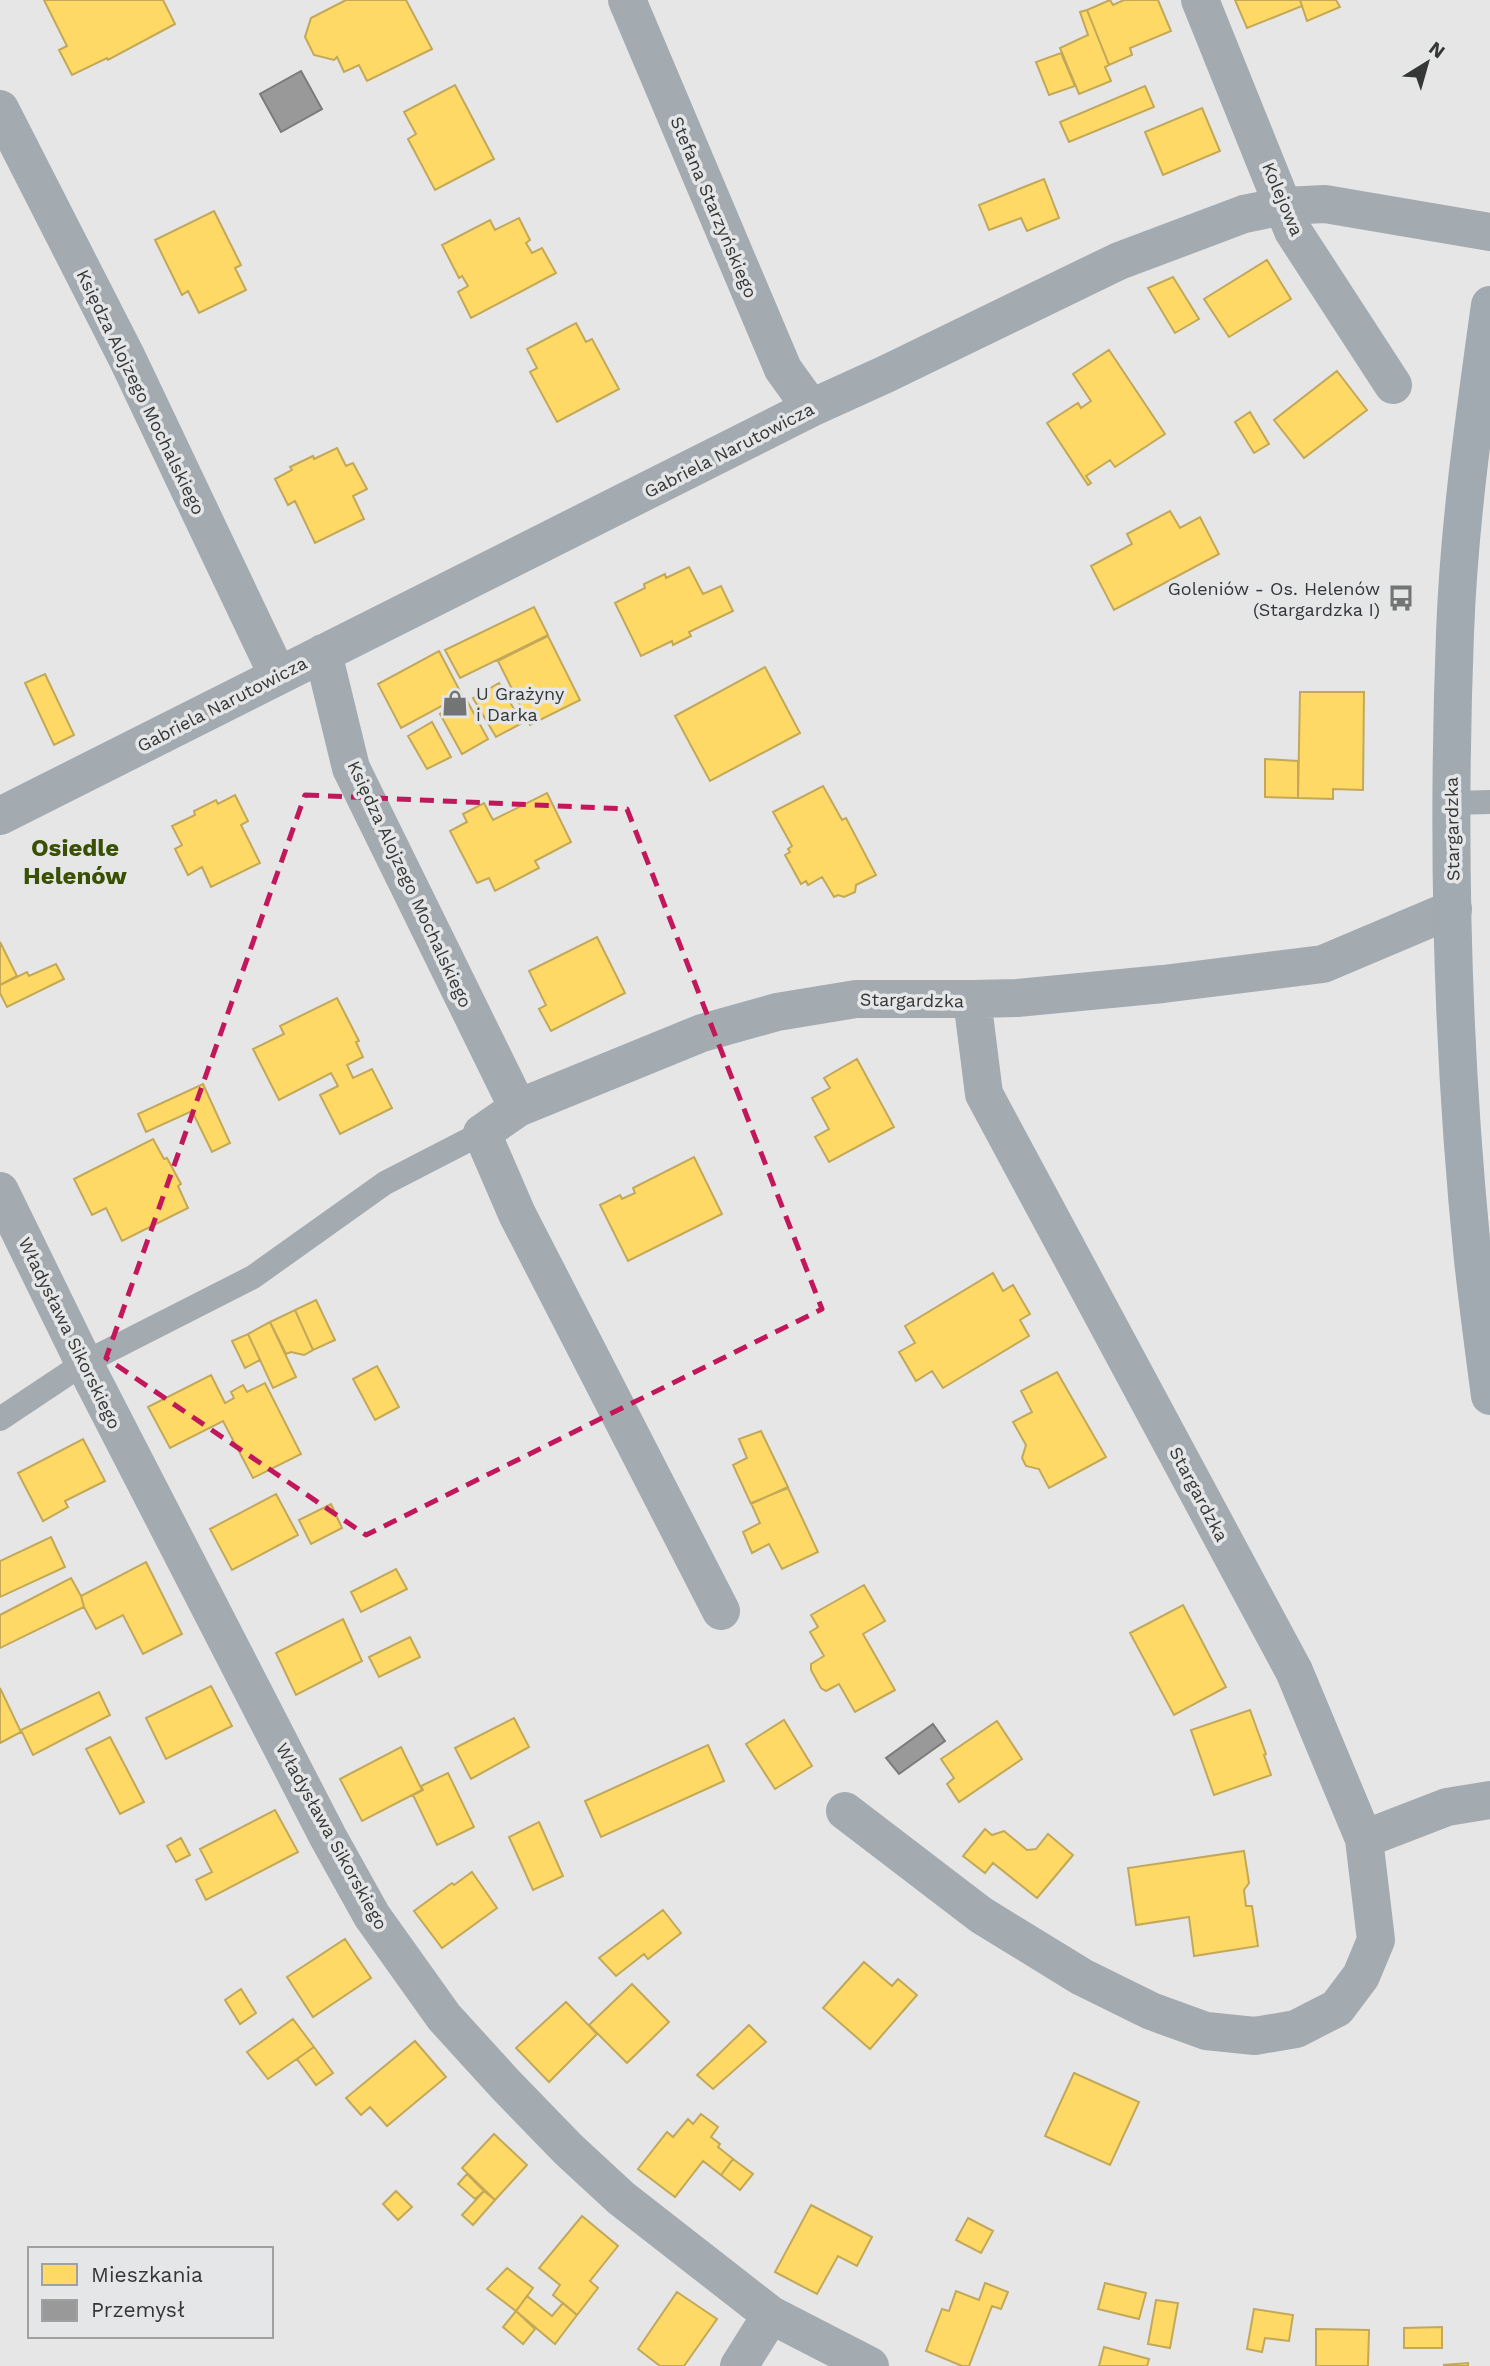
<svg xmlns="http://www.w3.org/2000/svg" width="1490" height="2366" font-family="'Work Sans',sans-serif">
<rect width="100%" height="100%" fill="#e6e6e6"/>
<path fill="#ffd966" stroke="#c2a858" stroke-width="2" d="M44,0h119l12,24 -67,36 -1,-2 -35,17 -13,-25 8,-4z
M346,0h60l26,49 -65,32 -8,-16 -15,7 -7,-15 -3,3 -20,-5 -9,-18 6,-19z
M1110,0l3,5 11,-5h34l13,31 -41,17 2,7 -23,10 -22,-55z
M1235,0h65l2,6 -55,22z
M1300,0h36l4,7 -33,14z
M1087,10l22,55 -4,2 6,14 -32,13 -19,-46 28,-13 -8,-23z
M1061,53l14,33 -26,9 -13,-33z
M455,85l39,74 -59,31 -27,-51 8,-5 -12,-22z
M1145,86l9,21 -85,35 -9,-20z
M1202,108l18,43 -57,24 -18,-43z
M1044,179l15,39 -32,13 -6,-13 -32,12 -10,-25z
M214,211l27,54 -6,3 11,22 -47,23 -11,-22 -6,4 -27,-55z
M519,218l11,22 -4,3 6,10 10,-5 14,25 -85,45 -13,-26 10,-6 -6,-10 -3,2 -17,-33 48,-25 5,10z
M1267,260l24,39 -62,38 -25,-38z
M1173,277l26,42 -24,14 -27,-45z
M576,323l10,19 6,-3 27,50 -62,33 -27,-50 7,-4 -10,-19z
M1109,350l56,84 -50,33 -5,-7 -24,16 5,7 -3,2 -41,-62 31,-20 3,5 10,-7 -18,-27z
M1337,371l30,39 -63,48 -30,-38z
M1250,412l19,32 -15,9 -19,-31z
M337,448l9,18 7,-3 14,26 -14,7 11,23 -49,24 -20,-42 -7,4 -13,-26 17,-9 -2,-3 23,-11 1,3z
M1170,511l10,17 20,-11 19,37 -105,56 -23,-44 41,-22 -5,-10z
M689,567l14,27 18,-8 12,25 -44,21 2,4 -18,9 -1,-4 -31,15 -26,-53 30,-15 -1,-4 21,-10 1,4z
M534,607l14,28 -88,43 -15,-28z
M548,636l32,64 -50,25 -32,-64z
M439,651l23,44 -61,33 -23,-44z
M765,667l35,66 -90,48 -35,-65z
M45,674l29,61 -20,10 -29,-62z
M499,683l23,40 -26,14 -23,-39z
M1300,692h64l-1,98 -30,-1v10l-35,-1z
M466,699l22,40 -26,15 -22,-40z
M432,722l19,35 -24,12 -19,-33z
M1265,759l33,2v37l-33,-1z
M823,786l19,34 4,-2 30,57 -20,10 -1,7 -11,5 -6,-2 -4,2 -12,-20 -14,8 -2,-4 -5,3 -16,-29 5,-3 -2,-3 4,-3 -19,-34z
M547,793l24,49 -36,19 4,7 -44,23 -6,-13 -12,5 -27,-52 17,-9 -4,-8 21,-11 9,17z
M235,795l13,26 -7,4 19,38 -49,24 -9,-20 -14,8 -13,-26 7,-4 -10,-19 23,-11 -1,-4 22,-11 2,4z
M597,937l28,56 -74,38 -12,-22 7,-4 -17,-34z
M0,942l17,34 -17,9z
M56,964l8,15 -57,28 -7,-14v-8l27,-13 2,4z
M337,998l22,43 -3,1 7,15 -16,8 6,13 19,-9 20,39 -52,26 -20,-39 18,-9 -7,-13 -52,27 -26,-51 31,-15 -4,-8z
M857,1059l37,68 -65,35 -14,-25 14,-8 -17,-31 18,-10 -6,-10z
M203,1084l27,59 -18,9 -20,-41 -46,21 -8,-18z
M153,1139l11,20 3,-1 14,26 -3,2 10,22 -66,33 -16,-33 -14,7 -18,-36z
M694,1157l28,57 -94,47 -28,-56 20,-10 2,4 13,-6 -2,-5z
M993,1273l10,18 10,-6 17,29 -10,6 9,16 -86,52 -11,-17 -16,10 -17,-29 16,-9 -10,-17z
M316,1300l19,40 -22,10 -18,-40z
M295,1310l18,40 -9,5 -13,-3 -5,2 -16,-32z
M270,1322l26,55 -23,11 -25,-54z
M248,1334l12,26 -15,8 -13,-27z
M377,1366l22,41 -24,13 -22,-41z
M1057,1372l49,85 -57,31 -10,-19 -13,-3 -4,-8 4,-13 -13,-23 19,-10 -11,-21z
M211,1375l14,28 9,-5 -3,-6 12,-7 4,7 18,-9 36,71 -48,24 -30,-57 -53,27 -22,-41z
M761,1431l27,56 -37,17 -18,-39 14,-7 -8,-19z
M83,1439l22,42 -40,20 3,6 -25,14 -25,-48z
M788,1488l30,64 -36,17 -13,-25 -17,9 -9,-21 17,-9 -9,-20z
M276,1494l22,41 -66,35 -22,-41z
M331,1504l11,24 -31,16 -12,-24z
M51,1537l14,30 -65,30v-36z
M146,1562l36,72 -39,20 -20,-39 -27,14 -12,-22 -3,-11z
M396,1569l11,20 -46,23 -10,-20z
M71,1578l10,18 3,11 -84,41v-33z
M864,1585l21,36 -22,13 32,56 -40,22 -16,-28 -13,7 -5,-3 -10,-18v-6l13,-8 -14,-24 8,-5 -7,-12z
M1183,1605l43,82 -52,28 -44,-82z
M343,1619l19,42 -66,34 -20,-42z
M410,1637l10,20 -41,20 -10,-20z
M211,1686l21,40 -66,33 -20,-41z
M0,1688l21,44 -21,11z
M99,1692l11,23 -77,40 -12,-25z
M1250,1710l16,44 -2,1 7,20 -57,20 -23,-65z
M514,1718l15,29 -58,32 -16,-31z
M784,1720l28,46 -37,23 -29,-45z
M997,1721l25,38 -63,43 -12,-18 7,-6 -13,-19z
M110,1737l34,65 -24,12 -34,-65z
M708,1745l16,36 -123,56 -16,-36z
M401,1747l21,43 -60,31 -22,-42z
M448,1773l26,54 -37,18 -24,-50 10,-5 -2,-4z
M275,1810l23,42 -92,48 -10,-20 16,-8 -12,-23z
M539,1822l24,54 -30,14 -24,-53z
M985,1829l7,6 12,-4 23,19 9,-1 12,-15 25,21 -36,43 -44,-35 -8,10 -22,-17z
M181,1838l9,17 -14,7 -9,-16z
M1244,1851l5,32 -5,7 2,16h6l6,40 -64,10 -5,-39 -53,8 -8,-57z
M472,1872l25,36 -55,40 -28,-37 38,-28 2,2z
M663,1910l18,23 -33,26 -4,-5 -28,22 -17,-18z
M345,1939l26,39 -58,39 -26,-40z
M864,1962l28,24 6,-7 19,16 -47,54 -47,-41z
M632,1984l37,38 -42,41 -38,-38z
M241,1989l15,24 -16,11 -15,-24z
M566,2002l31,32 -48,48 -33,-34z
M293,2019l21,28 -46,32 -21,-27z
M749,2025l17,17 -53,47 -16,-14z
M415,2041l31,36 -59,49 -17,-19 -9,8 -15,-17z
M314,2047l19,26 -17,12 -19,-26z
M1074,2073l65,29 -29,63 -65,-29z
M701,2114l17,13 -7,10 9,7 -2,3 15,12 -12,16 -18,-14 -28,36 -37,-28 29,-37 6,5 15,-18 5,5z
M494,2134l33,31 -32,35 -33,-32z
M733,2159l20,15 -13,16 -19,-15z
M467,2174l17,17 -9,8 -17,-15z
M396,2191l16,16 -14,13 -15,-16z
M484,2191l11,9 -22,25 -11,-10z
M811,2205l61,32 -15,29 -19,-10 -21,38 -42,-22z
M582,2216l36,30 -28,35 8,7 -21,27 -24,-20 7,-10 -21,-17z
M968,2218l25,13 -12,22 -25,-13z
M507,2268l26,20 -17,23 -29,-22z
M985,2283l23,9 -7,17 -9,-3 -23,60h-7l-36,-15 16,-42 7,2 7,-20 23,9z
M1105,2283l41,10 -7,26 -41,-10z
M677,2292l40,27 -33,47h-24l-22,-17z
M527,2296l25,20 11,-13 14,12 -22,29 -39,-33z
M1156,2300l22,3 -8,45 -22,-4z
M1254,2309l39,6 -4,26 -24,-3 -3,14 -15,-3z
M516,2311l19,18 -12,15 -20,-17z
M1442,2327v21h-38v-20z
M1316,2329l53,1 -1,36h-52z
M1104,2347l45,12 -2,7h-48z
M1468,2363v3h-24v-1z"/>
<path fill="#999" stroke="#7b7b7b" stroke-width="2" d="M301,71l21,38 -41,23 -21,-38z
M933,1724l12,17 -46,33 -13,-16z"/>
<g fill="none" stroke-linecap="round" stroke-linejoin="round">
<path stroke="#a3abb1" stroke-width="24" d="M1451,803l39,-1
M0,1419l84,-56 169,-86 132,-94 97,-50"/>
<path stroke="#a3abb1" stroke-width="38" d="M627,0l156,369 28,39
M1200,0l93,231 100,154
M0,109l127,249 151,318
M323,653l28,115 167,340
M0,816l811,-408 75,-34 233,-113 125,-47 40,-8 41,-2 165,28
M972,999l45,-1 146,-14 160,-20 130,-55
M0,1191l84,172 244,474 44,79 72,101 61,67 63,65 53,49 150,117 99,51
M721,1611l-204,-397 -35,-81 36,-25 184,-75 75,-21 79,-13h116l12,95 310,577 70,168 12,101 -15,36 -24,32 -41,21 -41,7 -49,-5 -55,-20 -69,-34 -101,-62 -136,-104
M1364,1839l83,-32 43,-7
M739,2366l32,-51"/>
<path stroke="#a1aab0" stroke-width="38" d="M1490,305c-15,108 -31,218 -35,328 -8,208 -3,419 18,627 5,45 11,91 17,136"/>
</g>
<path fill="none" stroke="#c2185b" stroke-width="5" stroke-dasharray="14 9" stroke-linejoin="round" d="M305,795l322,14 195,500 -456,226 -260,-177z"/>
<defs>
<g id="bus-bare" transform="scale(2.1)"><path d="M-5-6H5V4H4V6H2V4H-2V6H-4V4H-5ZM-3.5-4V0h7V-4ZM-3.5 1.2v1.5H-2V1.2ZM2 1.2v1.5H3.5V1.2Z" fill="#737474" stroke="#e5e6e7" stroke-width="2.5" paint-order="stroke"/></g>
<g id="shop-bare" transform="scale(2.1)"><path d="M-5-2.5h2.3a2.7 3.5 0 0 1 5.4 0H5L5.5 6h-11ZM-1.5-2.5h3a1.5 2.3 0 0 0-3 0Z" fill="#737474" stroke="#e5e6e7" stroke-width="2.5" paint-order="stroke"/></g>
</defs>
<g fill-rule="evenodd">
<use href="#bus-bare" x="1401" y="598"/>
<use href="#shop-bare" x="455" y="703"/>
</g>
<g text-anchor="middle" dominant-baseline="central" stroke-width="7" stroke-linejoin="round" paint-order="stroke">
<g font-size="18" fill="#353636" stroke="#e5e6e7">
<text transform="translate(1283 199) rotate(67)">Kolejowa</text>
<text transform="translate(714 207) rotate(67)">Stefana Starzyńskiego</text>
<text transform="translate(141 392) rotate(64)">Księdza Alojzego Mochalskiego</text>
<text transform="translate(729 450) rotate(-27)">Gabriela Narutowicza</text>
<text transform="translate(222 704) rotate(-27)">Gabriela Narutowicza</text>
<text transform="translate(1452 829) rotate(-91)">Stargardzka</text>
<text transform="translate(410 884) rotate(65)">Księdza Alojzego Mochalskiego</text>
<text transform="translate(912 1000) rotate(1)">Stargardzka</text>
<text transform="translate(70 1333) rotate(64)">Władysława Sikorskiego</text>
<text transform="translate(1199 1494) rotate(62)">Stargardzka</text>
<text transform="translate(332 1836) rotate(61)">Władysława Sikorskiego</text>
</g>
<g font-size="18" fill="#353636" stroke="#e5e6e7" text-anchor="end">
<text x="1380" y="588">Goleniów - Os. Helenów<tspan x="1380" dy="21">(Stargardzka I)</tspan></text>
<text x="476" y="693" text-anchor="start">U Grażyny<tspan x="476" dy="21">i Darka</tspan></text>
</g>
<g font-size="24" font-weight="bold" fill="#395002" stroke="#e5e6e7">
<text x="75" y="848">Osiedle<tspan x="75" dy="28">Helenów</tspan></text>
</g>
</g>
<rect x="28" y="2247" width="245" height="91" fill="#e5e6e7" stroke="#9fa0a0" stroke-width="2"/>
<rect x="42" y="2264" width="35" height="21" fill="#ffd966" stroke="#9fa0a0" stroke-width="2"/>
<text x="91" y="2282" font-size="21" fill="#353636">Mieszkania</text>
<rect x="42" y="2300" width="35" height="21" fill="#999999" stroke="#9fa0a0" stroke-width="2"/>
<text x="91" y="2317" font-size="21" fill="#353636">Przemysł</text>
<g transform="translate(1427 63) rotate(37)" stroke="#e5e6e7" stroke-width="5" paint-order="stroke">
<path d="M0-5L12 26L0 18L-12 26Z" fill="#353636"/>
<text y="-10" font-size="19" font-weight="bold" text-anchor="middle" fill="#353636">N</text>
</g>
</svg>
